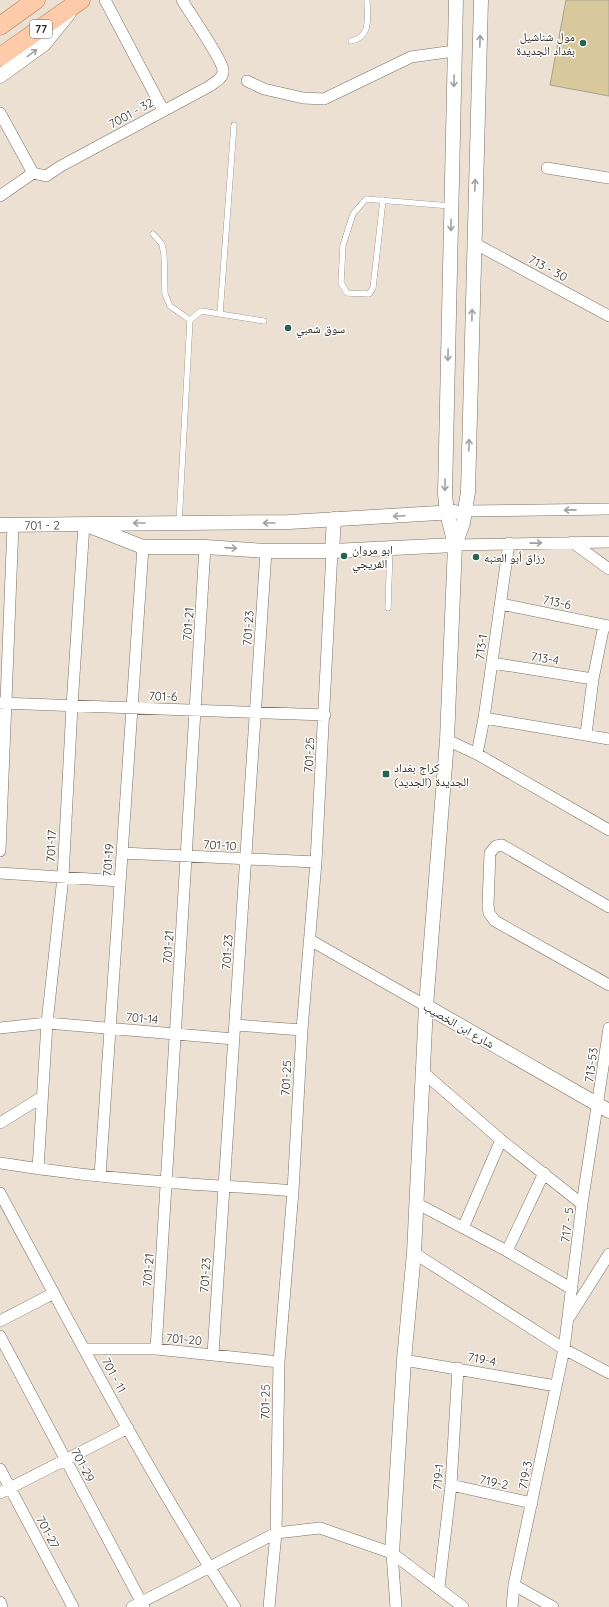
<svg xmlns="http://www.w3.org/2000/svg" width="609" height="1607" font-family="Quicksand,'Noto Naskh Arabic',sans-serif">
<rect width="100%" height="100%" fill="#ebe0d2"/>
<path fill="#d8c99c" stroke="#a6a192" d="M566,0h43v96l-59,-11z"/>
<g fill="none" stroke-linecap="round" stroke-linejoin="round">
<g stroke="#7b7165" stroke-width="6">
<path id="service" d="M351,41c21,-4 16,-24 16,-41
M383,200l-10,88 -4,6 -22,-1 -6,-10 2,-38 10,-31 13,-15 85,7
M153,234l9,10 2,11 1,39 5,12 20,14
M220,314l14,-189
M179,523l11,-203 11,-9 63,10
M388,608l2,-59"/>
</g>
<g stroke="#7b7165" stroke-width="12">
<path id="minor" d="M105,0l58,110
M247,81l17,8 39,9 21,1 87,-42 43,-6
M0,113l33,60 13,3 15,-10 149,-80c5,-4 14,-8 13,-16 -1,-11 -34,-58 -41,-70
M547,168l62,10
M0,196l33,-23
M474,243l135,73
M466,511l143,-2
M572,542l37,27
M455,545l154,-3
M501,604l108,22
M492,663l101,16
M0,703l325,12
M484,718l125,21
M586,734l7,-55 11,-54
M447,740l30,14 132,76
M477,754l7,-36 25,-175
M0,851l13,-326
M122,853l194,9
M0,873l120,8
M609,907l-107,-62 -6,1 -6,7 -2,52 1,8 6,8 114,64
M310,940l116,66
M235,1025l67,5
M0,1028l47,-5 187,16
M424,1073l77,67 81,64
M0,1123l42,-26
M0,1163c55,9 110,15 166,19 42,4 84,5 127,9
M38,1169l9,-146 16,-146 9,-171 12,-182
M100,1176l43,-629
M0,1193c75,139 148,281 235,414
M416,1203l91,48 65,38
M463,1228l38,-88
M507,1251l37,-78
M414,1253l150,96 45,24
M570,1316l39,-62
M0,1321l54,-28
M0,1336l144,271
M85,1349h71l123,13
M156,1349l49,-802
M213,1354l53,-803
M404,1360l152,26
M0,1469l73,138
M451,1485l81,18
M0,1493l128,-65
M392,1553l4,54
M514,1585l39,22
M439,1587l12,-102 7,-117
M0,1602l2,5
M132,1607l144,-74 44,-5 72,25 71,54
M269,1607l7,-74 3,-171 14,-171 9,-161 14,-168 16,-311
M512,1607l2,-22 50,-236 18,-145 27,-176"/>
</g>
<g stroke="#7b7165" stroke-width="15">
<g id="tertiary">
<path d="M0,76l44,-32 25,-31"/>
<path id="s1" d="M0,525l289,-3 166,-10"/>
<path d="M92,527l51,20h62l61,4h66l123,-6"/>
<path d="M455,545l8,-22 5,-31 13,-492"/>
<path d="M332,551l2,-32"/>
<path d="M426,1006l183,105"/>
<path d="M392,1553l12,-193 10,-107 12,-247 21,-266 8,-195 -8,-32 -2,-19 11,-494"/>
</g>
</g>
<g stroke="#b47d58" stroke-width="19">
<path id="primary" d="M0,26l36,-26
M0,57l81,-57"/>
</g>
<use href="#service" stroke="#fff" stroke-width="5.5"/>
<use href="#minor" stroke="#fff" stroke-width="11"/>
<use href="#tertiary" stroke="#fff" stroke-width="14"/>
<use href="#primary" stroke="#fdcbaa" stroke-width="18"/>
</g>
<defs><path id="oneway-shaft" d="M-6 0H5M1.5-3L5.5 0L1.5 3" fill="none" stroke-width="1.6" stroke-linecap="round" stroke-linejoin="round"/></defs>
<g stroke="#a2a09e">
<use href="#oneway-shaft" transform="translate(480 41) rotate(-88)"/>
<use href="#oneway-shaft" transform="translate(32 53) rotate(-36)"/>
<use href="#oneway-shaft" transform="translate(454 81) rotate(91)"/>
<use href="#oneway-shaft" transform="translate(475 185) rotate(-88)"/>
<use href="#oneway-shaft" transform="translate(451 225) rotate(91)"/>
<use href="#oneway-shaft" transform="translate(472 315) rotate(-89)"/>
<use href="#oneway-shaft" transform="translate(448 355) rotate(91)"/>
<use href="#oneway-shaft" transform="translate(469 445) rotate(-89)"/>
<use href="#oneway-shaft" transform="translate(445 485) rotate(91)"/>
<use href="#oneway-shaft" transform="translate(570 510) rotate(179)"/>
<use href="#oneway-shaft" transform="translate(399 516) rotate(177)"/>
<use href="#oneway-shaft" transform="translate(139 523) rotate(180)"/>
<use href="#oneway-shaft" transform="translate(269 523) rotate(180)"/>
<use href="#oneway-shaft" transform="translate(536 543) rotate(-1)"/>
<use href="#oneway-shaft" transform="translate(231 548) rotate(4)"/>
</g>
<g fill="#26644f" stroke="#fff" stroke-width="1.5">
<circle cx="583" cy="43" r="4"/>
<circle cx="288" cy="328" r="4"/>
<circle cx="344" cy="556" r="4"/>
<circle cx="476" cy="557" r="4"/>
<rect x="382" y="770" width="8" height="8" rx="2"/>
</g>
<g text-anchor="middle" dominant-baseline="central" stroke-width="3" stroke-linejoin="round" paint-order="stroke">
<rect fill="#fff" stroke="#6e6b68" stroke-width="1" x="30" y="20" width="22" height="18" rx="3"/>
<g font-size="11" font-weight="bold" fill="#302c27">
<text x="41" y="29">77</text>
</g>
<g font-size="12" fill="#302c27" stroke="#fff" text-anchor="start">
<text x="575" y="36" text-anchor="end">مول شناشيل<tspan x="575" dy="14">بغداد الجديدة</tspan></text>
<text x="296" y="328">سوق شعبي</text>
<text x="352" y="549">ابو مروان<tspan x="352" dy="14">الفريجي</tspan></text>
<text x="484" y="557">رزاق أبو العنبه</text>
<text x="394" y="767">كراج بغداد<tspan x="394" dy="14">الجديدة (الجديد)</tspan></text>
</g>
<g font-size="12" fill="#302c27" stroke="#fff">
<text transform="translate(131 113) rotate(-29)">7001 - 32</text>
<text transform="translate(548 268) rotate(28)">713 - 30</text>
<text stroke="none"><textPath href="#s1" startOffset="42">701 - 2</textPath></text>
<text transform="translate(557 602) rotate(12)">713-6</text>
<text transform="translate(188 624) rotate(-86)">701-21</text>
<text transform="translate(248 628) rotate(-86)">701-23</text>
<text transform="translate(481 647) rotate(-82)">713-1</text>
<text transform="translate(545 658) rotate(9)">713-4</text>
<text transform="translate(163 696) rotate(2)">701-6</text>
<text transform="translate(309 755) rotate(-87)">701-25</text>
<text transform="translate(220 845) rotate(3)">701-10</text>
<text transform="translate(51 846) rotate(-87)">701-17</text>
<text transform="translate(108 860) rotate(-86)">701-19</text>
<text transform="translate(168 947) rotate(-86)">701-21</text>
<text transform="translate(227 952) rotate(-86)">701-23</text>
<text transform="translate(142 1018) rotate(5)">701-14</text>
<text transform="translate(459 1025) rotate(30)">شارع ابن الخصيب</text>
<text transform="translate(591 1065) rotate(-82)">713-53</text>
<text transform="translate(286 1078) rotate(-87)">701-25</text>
<text transform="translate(567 1225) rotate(-83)">717 - 5</text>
<text transform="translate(148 1270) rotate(-86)">701-21</text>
<text transform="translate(205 1275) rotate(-86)">701-23</text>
<text transform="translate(184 1339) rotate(5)">701-20</text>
<text transform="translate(482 1359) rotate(11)">719-4</text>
<text transform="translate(114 1375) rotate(62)">701 - 11</text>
<text transform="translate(265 1402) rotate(-89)">701-25</text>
<text transform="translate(83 1465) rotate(62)">701-29</text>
<text transform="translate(525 1475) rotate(-79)">719-3</text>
<text transform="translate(438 1477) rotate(-85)">719-1</text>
<text transform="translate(494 1482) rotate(12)">719-2</text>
<text transform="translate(48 1532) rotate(62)">701-27</text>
</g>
</g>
</svg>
